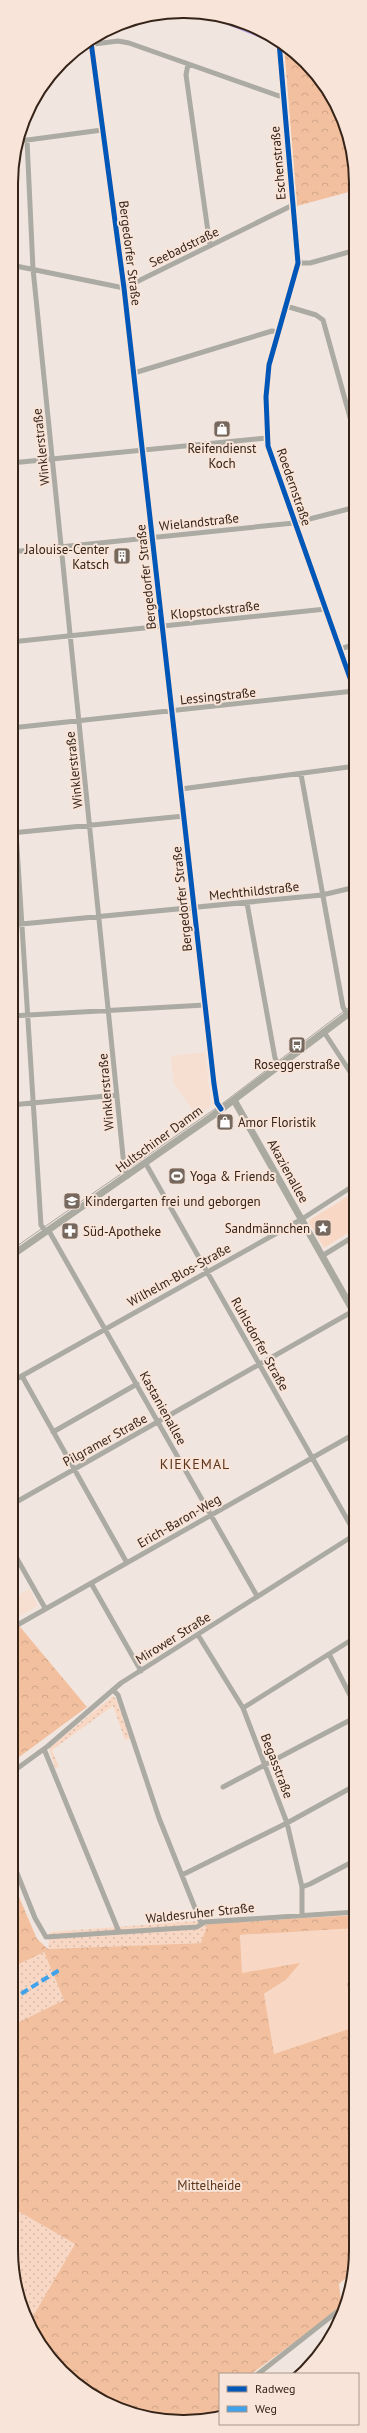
<svg xmlns="http://www.w3.org/2000/svg" width="367" height="2433" font-family="'PT Sans',sans-serif">
<defs>
<pattern id="grass-dots" width="8" height="8" patternUnits="userSpaceOnUse"><rect width="8" height="8" fill="#f8d8c5"/><path d="M2 2h.1M6 6h.1" fill="none" stroke="#d5b9a8" stroke-width="1.8" stroke-linecap="round"/></pattern>
<pattern id="forest-crowns" width="20" height="18" patternUnits="userSpaceOnUse"><rect width="20" height="18" fill="#f3c09f"/><path d="M2 6a3 3 0 1 1 6 0M12 15a3 3 0 1 1 6 0" fill="none" stroke="#d1a588"/></pattern>
</defs>
<rect width="100%" height="100%" fill="#f1e6df"/>
<path fill="#f6ded0" d="M205,1052l6,54 -14,10 -23,-32 -3,-28z
M29,1589l9,17 -24,13 -3,-3v-17z"/>
<path fill="url(#grass-dots)" d="M113,1696l3,3 14,39 -5,2 -12,-34 -61,44 7,17 -4,1 -6,-20z
M209,1920l-7,23 -154,6 2,-17z
M44,1952l20,48 -53,26v-58z
M11,2207l64,37 -46,79 -5,-8 -13,-65z"/>
<path fill="url(#forest-crowns)" d="M284,46l21,15 33,46 18,65v18l-59,16z
M11,1616l76,91 -76,56z
M11,1878l26,61 11,10 153,-6 8,-23 30,2 117,-7v15l-116,5 1,7 60,21 -15,17 -22,14 69,39 19,-5 -5,-45 9,1v277l-4,12 -13,11 3,24 -91,66h-31v41l-48,7 -55,-13 -56,-38 -32,-48 46,-79 -64,-37v-181l53,-26 -20,-48 -33,16z"/>
<path fill="#f8d8c5" d="M356,1191v37l-32,20 -16,-27z
M356,1928v56l-9,-1 5,45 -78,26 -10,-60 22,-14 14,-17 -58,10 -2,-38z"/>
<g fill="none" stroke-linecap="round" stroke-linejoin="round">
<path stroke="#bca8f0" stroke-width="1.5" d="M197,12l78,31"/>
<path stroke="#abaaa3" stroke-width="5" d="M91,42l33,246 90,796 3,19 4,6
M279,42l19,221 -29,102 -3,32 2,49 88,249
M86,45l32,-4 11,2 150,53 4,-2
M188,64l-2,11 24,171
M27,140l6,129 91,897 4,10
M20,141l82,-11
M298,263h12l46,-13
M11,265l113,23 169,-83
M286,306l30,9 7,5 33,119
M134,373l138,-42 6,1
M11,463l256,-25
M11,552l283,-29 62,-16
M11,642l315,-33
M340,649l16,-5
M11,728l343,-37
M301,774l42,233 4,7
M181,789l175,-23
M16,832l25,393 5,7
M11,833l173,-17
M247,903l28,155 4,8
M11,925l311,-30 34,-8
M11,1016l194,-11
M324,1032l32,49
M11,1105l106,-10
M146,1164l210,371
M49,1231l208,365
M322,1256l34,-21
M22,1376l105,187
M11,1382l291,-163 54,-35
M53,1432l84,-48
M11,1505l344,-195
M11,1548l34,60
M91,1583l50,88
M12,1628l344,-195
M198,1635l45,73 44,115 15,64v28
M329,1654l27,53
M114,1691l4,4 41,123 42,105
M243,1708l113,-71
M44,1749l75,183
M11,1773l37,-27 73,-63 235,-149
M223,1787l133,-70
M11,1858l24,60 11,19 151,-10 8,-5 151,-10
M182,1875l105,-52 69,-38
M302,1887l8,-3 46,-24
M258,2374l80,-63h4"/>
<path stroke="#abaaa1" stroke-width="7" d="M234,1100l122,216
M11,1256l200,-139 145,-109"/>
<path stroke="#aba7a1" stroke-width="1" d="M11,1250l208,-144 137,-104"/>
<path stroke="#3fa2ea" stroke-width="4" stroke-dasharray="8 4" stroke-linecap="butt" d="M11,2000l50,-31"/>
<g stroke="#f8e4d8" stroke-width="8">
<path id="cycleway" d="M91,42l33,246 90,796 3,19 4,6
M279,42l19,221 -29,102 -3,32 2,49 88,249"/>
</g>
<use href="#cycleway" stroke="#0057b8" stroke-width="5"/>
</g>
<defs>
<g id="shop-square" transform="scale(0.9)"><rect x="-9" y="-9" width="18" height="18" rx="4" fill="#77685e" stroke="#f8e4d8"/><path d="M-5-2.5h2.3a2.7 3.5 0 0 1 5.4 0H5L5.5 6h-11ZM-1.5-2.5h3a1.5 2.3 0 0 0-3 0Z" fill="#fff"/></g>
<g id="building-square" transform="scale(0.9)"><rect x="-9" y="-9" width="18" height="18" rx="4" fill="#77685e" stroke="#f8e4d8"/><path d="M-4-6H4V6H1V3H-1V6H-4ZM-2.5-4.3h1.7v1.8h-1.7ZM.8-4.3h1.7v1.8H.8ZM-2.5-1h1.7V.8h-1.7ZM.8-1h1.7V.8H.8Z" fill="#fff"/></g>
<g id="bus-square" transform="scale(0.9)"><rect x="-9" y="-9" width="18" height="18" rx="4" fill="#77685e" stroke="#f8e4d8"/><path d="M-5-6H5V4H4V6H2V4H-2V6H-4V4H-5ZM-3.5-4V0h7V-4ZM-3.5 1.2v1.5H-2V1.2ZM2 1.2v1.5H3.5V1.2Z" fill="#fff"/></g>
<g id="stadium-square" transform="scale(0.9)"><rect x="-9" y="-9" width="18" height="18" rx="4" fill="#77685e" stroke="#f8e4d8"/><path d="M0-5a6.5 5 0 1 0 0 10a6.5 5 0 1 0 0-10ZM-3.5-1.8h7v3.6h-7Z" fill="#fff"/></g>
<g id="school-square" transform="scale(0.9)"><rect x="-9" y="-9" width="18" height="18" rx="4" fill="#77685e" stroke="#f8e4d8"/><path d="M0-5L7-2L0 1L-7-2ZM-4 1L0 2.5L4 1V4Q0 6-4 4Z" fill="#fff"/></g>
<g id="sight-square" transform="scale(0.9)"><rect x="-9" y="-9" width="18" height="18" rx="4" fill="#77685e" stroke="#f8e4d8"/><path d="M0-6L1.8-2.2L6-1.7L2.9 1.2L3.7 5.4L0 3.3L-3.7 5.4L-2.9 1.2L-6-1.7L-1.8-2.2Z" fill="#fff"/></g>
<g id="pharmacy-square" transform="scale(0.9)"><rect x="-9" y="-9" width="18" height="18" rx="4" fill="#77685e" stroke="#f8e4d8"/><path d="M-2-6h4v4h4v4h-4v4h-4v-4h-4v-4h4Z" fill="#fff"/></g>
</defs>
<g fill-rule="evenodd">
<use href="#shop-square" x="222" y="429"/>
<use href="#building-square" x="122" y="556"/>
<use href="#bus-square" x="297" y="1045"/>
<use href="#shop-square" x="225" y="1122"/>
<use href="#stadium-square" x="177" y="1176"/>
<use href="#school-square" x="72" y="1201"/>
<use href="#sight-square" x="323" y="1228"/>
<use href="#pharmacy-square" x="70" y="1231"/>
</g>
<g text-anchor="middle" dominant-baseline="central" stroke-width="4" stroke-linejoin="round" paint-order="stroke">
<g font-size="13" fill="#362418" stroke="#f8e4d8">
<text transform="translate(278 163) rotate(-95)">Eschenstraße</text>
<text transform="translate(184 247) rotate(-26)">Seebadstraße</text>
<text transform="translate(130 253) rotate(83)">Bergedorfer Straße</text>
<text transform="translate(41 447) rotate(-96)">Winklerstraße</text>
<text transform="translate(294 487) rotate(71)">Roedernstraße</text>
<text transform="translate(199 522) rotate(-6)">Wielandstraße</text>
<text transform="translate(146 577) rotate(-96)">Bergedorfer Straße</text>
<text transform="translate(215 610) rotate(-6)">Klopstockstraße</text>
<text transform="translate(218 696) rotate(-6)">Lessingstraße</text>
<text transform="translate(74 770) rotate(-96)">Winklerstraße</text>
<text transform="translate(254 891) rotate(-6)">Mechthildstraße</text>
<text transform="translate(182 899) rotate(-96)">Bergedorfer Straße</text>
<text transform="translate(106 1092) rotate(-95)">Winklerstraße</text>
<text transform="translate(159 1139) rotate(-36)">Hultschiner Damm</text>
<text transform="translate(288 1171) rotate(61)">Akazienallee</text>
<text transform="translate(179 1275) rotate(-29)">Wilhelm-Blos-Straße</text>
<text transform="translate(260 1344) rotate(61)">Ruhlsdorfer Straße</text>
<text transform="translate(163 1408) rotate(61)">Kastanienallee</text>
<text transform="translate(105 1440) rotate(-29)">Pilgramer Straße</text>
<text transform="translate(179 1521) rotate(-30)">Erich-Baron-Weg</text>
<text transform="translate(173 1638) rotate(-32)">Mirower Straße</text>
<text transform="translate(277 1766) rotate(69)">Begasstraße</text>
<text transform="translate(200 1913) rotate(-6)">Waldesruher Straße</text>
</g>
<g font-size="13" fill="#362418" stroke="#f8e4d8" text-anchor="start">
<text x="222" y="448" text-anchor="middle">Reifendienst<tspan x="222" dy="15">Koch</tspan></text>
<text x="109" y="549" text-anchor="end">Jalouise-Center<tspan x="109" dy="15">Katsch</tspan></text>
<text x="297" y="1064" text-anchor="middle">Roseggerstraße</text>
<text x="238" y="1122">Amor Floristik</text>
<text x="190" y="1176">Yoga &amp; Friends</text>
<text x="85" y="1201">Kindergarten frei und geborgen</text>
<text x="310" y="1228" text-anchor="end">Sandmännchen</text>
<text x="83" y="1231">Süd-Apotheke</text>
</g>
<g font-size="13" fill="#603619" stroke="#f8e4d8">
<text x="209" y="2185">Mittelheide</text>
</g>
<g font-size="14" letter-spacing="1" fill="#5c341a" stroke="#f8e4d8">
<text x="195" y="1464">KIEKEMAL</text>
</g>
</g>
<path d="M0 0H367V2433H0ZM183 18H184A165 165 0 0 1 349 183V2250A165 165 0 0 1 184 2415H183A165 165 0 0 1 18 2250V183A165 165 0 0 1 183 18Z" fill="#f8e4d8" fill-rule="evenodd"/>
<path fill="none" stroke="#362418" stroke-width="2" d="M183 18H184A165 165 0 0 1 349 183V2250A165 165 0 0 1 184 2415H183A165 165 0 0 1 18 2250V183A165 165 0 0 1 183 18Z"/>
<rect x="219" y="2373" width="140" height="52" fill="#f8e4d8" stroke="#aa978b"/>
<rect x="227" y="2386" width="20" height="6" fill="#0057b8" stroke="#aa978b"/>
<text x="255" y="2393" font-size="12" fill="#362418">Radweg</text>
<rect x="227" y="2406" width="20" height="6" fill="#3fa2ea" stroke="#aa978b"/>
<text x="255" y="2413" font-size="12" fill="#362418">Weg</text>
</svg>
